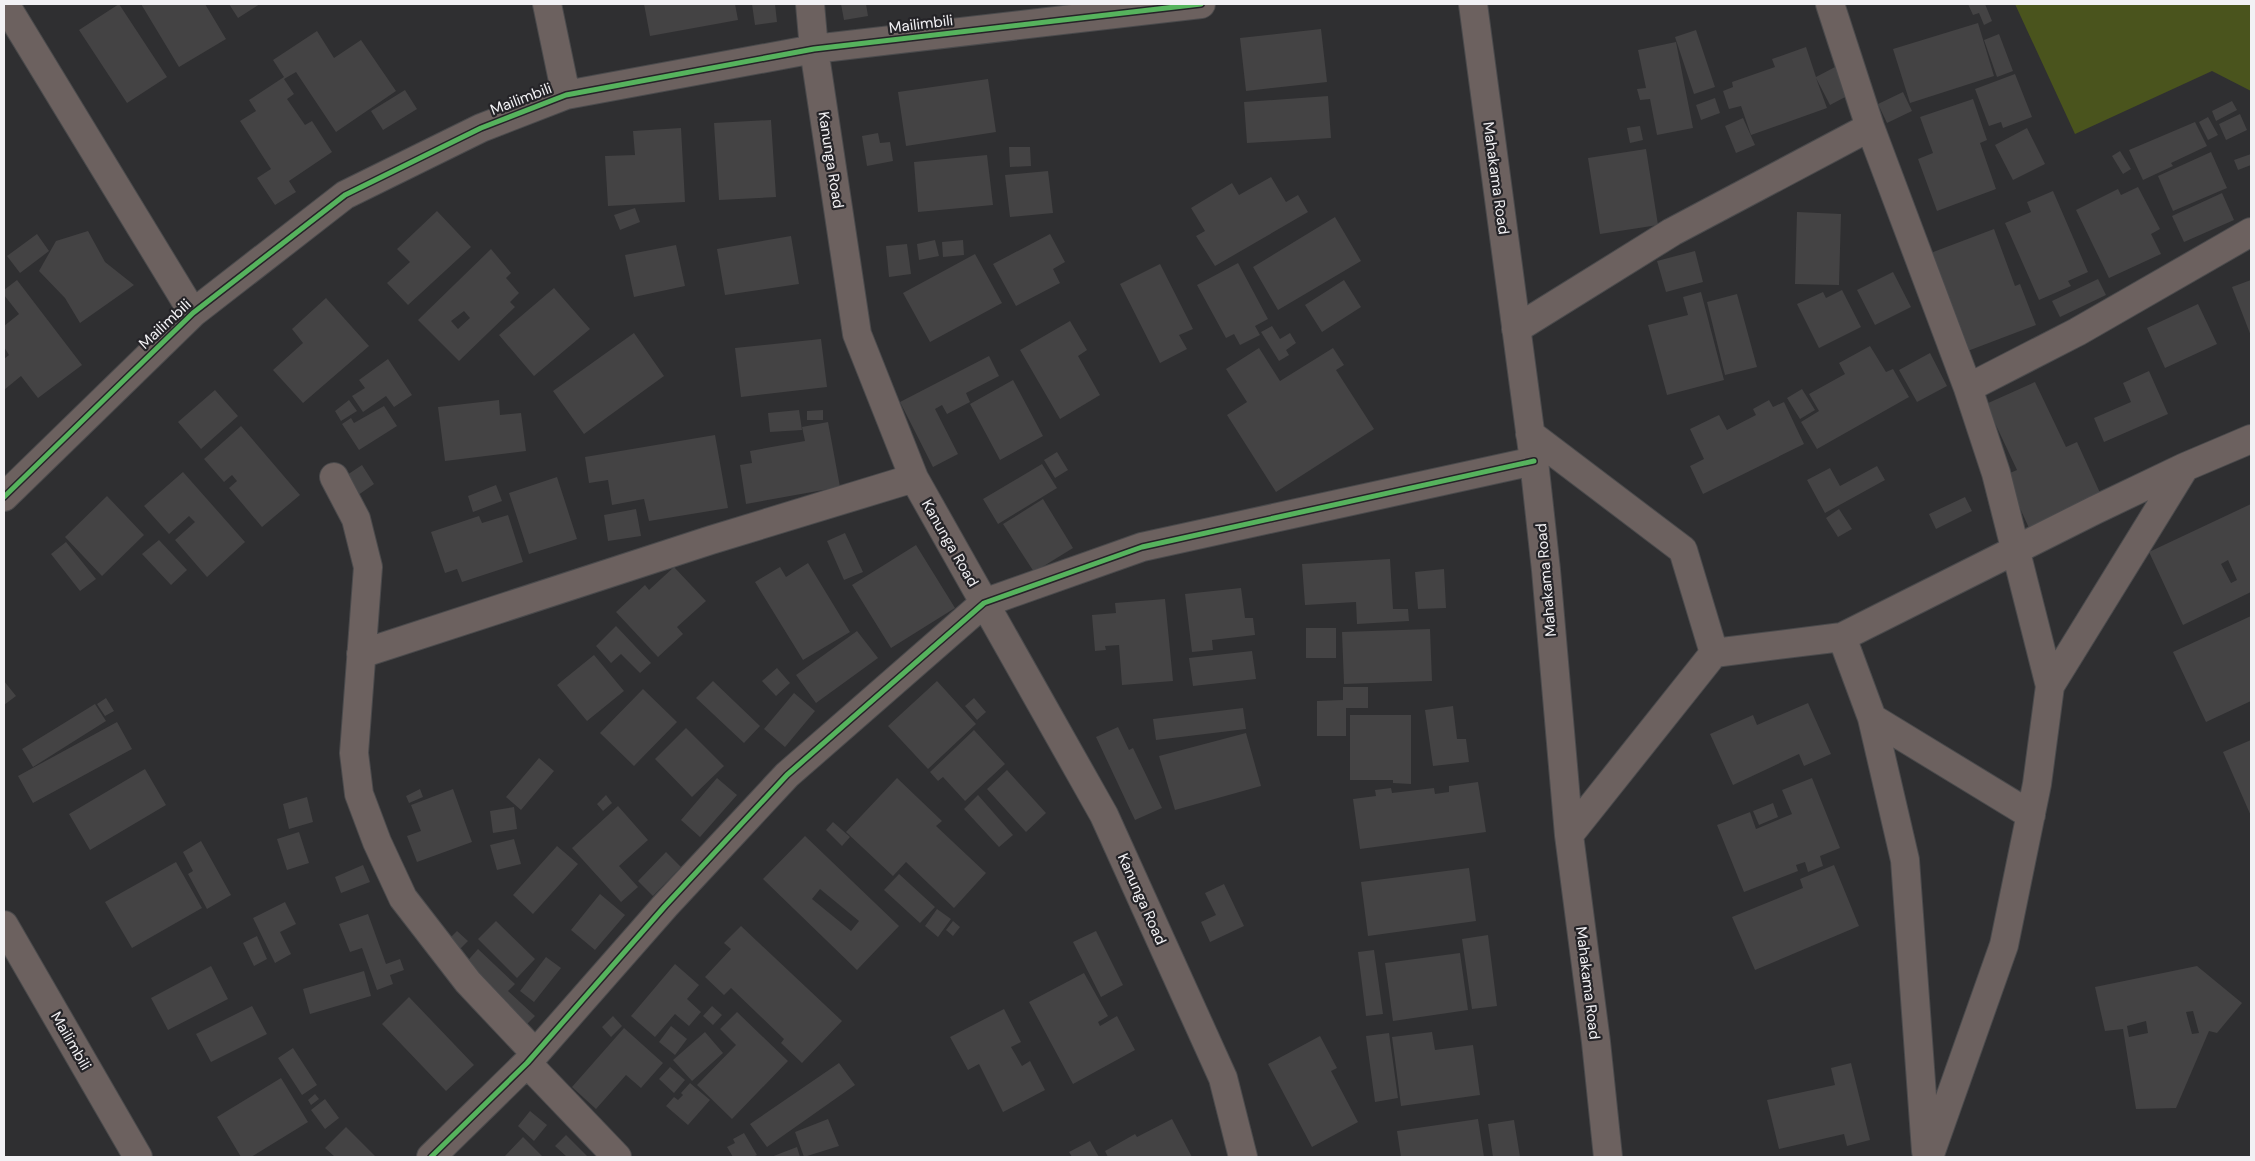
<svg xmlns="http://www.w3.org/2000/svg" width="2255" height="1161" font-family="'DM Sans',sans-serif">
<rect width="100%" height="100%" fill="#2f2f31"/>
<path fill="#4a541d" d="M2015,4h236v87l-39,-20 -137,63z"/>
<path fill="#444344" fill-rule="evenodd" d="M119,4l48,73 -40,26 -48,-73z
M141,4h64l21,35 -47,28z
M229,4h31l-22,14z
M644,4h91l3,16 -88,16z
M752,4h23l2,18 -22,3z
M841,4h25l2,12 -24,4z
M1968,4h17l7,17 -8,4 -5,-12 -6,2z
M1978,23l16,53 -84,27 -17,-54z
M1321,29l6,53 -81,9 -6,-53z
M1696,30l19,57 -21,7 -19,-57z
M317,31l17,27 27,-18 35,51 -60,41 -40,-60 -12,7 10,15 -7,5 18,26 7,-4 20,31 -43,29 7,11 -21,13 -18,-27 14,-9 -31,-48 16,-10 -7,-11 35,-23 -11,-17z
M1999,34l14,37 -16,6 -13,-37z
M1676,42l17,86 -36,7 -7,-36 -10,1 -3,-11 9,-1 -8,-38z
M1806,47l10,30 19,-10 14,28 -19,10 -14,-27 11,30 -76,27 -10,-29 -12,3 -6,-18 10,-4 -1,-5 43,-15 -3,-8z
M2015,74l17,43 -29,11 -2,-6 -12,4 -14,-37z
M988,79l8,53 -90,14 -8,-54z
M405,90l12,19 -34,21 -12,-19z
M1903,92l9,19 -25,12 -9,-19z
M1328,96l3,42 -84,5 -3,-41z
M1715,98l5,15 -19,7 -5,-15z
M1973,99l14,41 -7,3 16,46 -59,22 -19,-52 15,-6 -13,-36z
M2232,101l5,9 -21,11 -4,-10z
M2240,114l7,16 -21,10 -7,-16z
M2208,117l10,18 -10,5 -9,-18z
M1743,118l12,27 -19,8 -11,-27z
M771,120l5,77 -57,3 -5,-77z
M2195,122l12,24 -36,17 2,3 -30,14 -14,-30z
M1640,126l3,14 -13,3 -3,-15z
M681,128l4,74 -77,4 -3,-50 30,-1 -2,-24z
M2027,128l18,36 -32,16 -18,-35z
M878,133l2,10 10,-1 3,19 -26,5 -5,-30z
M1009,147h21l1,19 -21,1z
M1646,149l12,76 -58,9 -12,-76z
M2120,151l11,18 -8,5 -11,-18z
M2211,152l16,36 -54,23 -15,-35z
M2251,154v11l-13,5 -4,-10z
M987,155l6,50 -75,7 -4,-50z
M1048,171l5,42 -43,4 -5,-42z
M1271,177l15,25 12,-7 10,17 -93,54 -19,-30 9,-5 -14,-23 41,-25 7,12z
M2138,187l22,42 -9,5 10,20 -52,24 -33,-68 42,-21 3,6z
M2053,191l35,81 -20,9 3,5 -32,14 -34,-77 26,-11 -4,-10z
M2222,193l12,27 -50,22 -12,-26z
M635,208l5,14 -20,8 -6,-15z
M437,211l34,36 -63,58 -21,-22 23,-21 -13,-13z
M1797,212l44,2 -2,71 -44,-1z
M1335,217l26,44 -83,49 -25,-43z
M1994,229l21,57 5,-2 16,41 -71,27 -37,-98z
M88,231l17,31 29,23 -54,38 -15,-25 -26,-27 17,-30z
M37,234l12,17 -29,22 -13,-17z
M1050,234l15,28 -12,7 7,14 -44,23 -23,-42z
M791,236l8,48 -74,11 -8,-46z
M935,240l4,16 -20,4 -2,-16z
M963,240l1,15 -21,2 -1,-15z
M907,244l4,30 -22,3 -3,-31z
M676,245l9,41 -51,11 -9,-42z
M491,249l20,24 -5,5 13,15 -9,9 5,5 -56,54 -41,-41zM464,311l6,7 -12,11 -7,-8z
M1695,251l8,31 -37,10 -9,-31z
M975,254l27,49 -72,39 -27,-49z
M1238,263l30,56 -13,7 5,9 -20,10 -6,-11 -8,4 -29,-53z
M1160,264l33,65 -14,6 8,14 -27,14 -40,-79z
M1893,272l18,35 -36,18 -18,-35z
M2098,279l8,16 -46,22 -8,-16z
M17,280l65,85 -44,33 -17,-22 -17,14v-31l5,-4 -5,-8v-21l15,-12 -15,-19v-5z
M1344,280l17,27 -39,25 -17,-27z
M2251,280v56l-19,-49z
M554,288l36,41 -56,47 -35,-41z
M1842,290l19,37 -42,21 -22,-44 26,-12 3,6z
M1701,292l23,88 -57,15 -19,-70 40,-10 -5,-18z
M1737,294l20,73 -32,8 -18,-73z
M326,298l43,48 -66,57 -30,-33 30,-27 -11,-14z
M2198,304l19,40 -52,24 -18,-40z
M1070,321l17,29 -9,6 22,39 -40,24 -40,-69z
M1272,326l8,13 10,-6 6,10 -10,7 3,5 -10,6 -18,-29z
M634,333l30,43 -80,58 -31,-43z
M821,339l6,48 -86,10 -6,-49z
M1870,346l16,26 7,-3 16,28 -92,52 -16,-27 18,-11 -10,-17 36,-20 -6,-11z
M1259,348l21,33 53,-33 11,17 -8,5 38,59 -98,63 -49,-77 20,-13 -21,-33z
M1930,353l17,33 -30,16 -18,-32z
M989,356l10,20 -33,17 4,9 -23,12 -5,-9 -7,4 23,45 -25,13 -33,-65z
M388,359l24,36 -18,12 -8,-11 -23,16 -11,-16 13,-8 -6,-8z
M2149,371l19,43 -64,28 -10,-24 37,-16 -8,-19z
M1013,380l30,56 -43,24 -30,-56z
M2035,382l31,65 11,-5 24,53 -72,33 -24,-53 12,-5 -31,-66z
M1802,389l13,21 -15,9 -13,-21z
M215,390l23,26 -37,33 -23,-27z
M349,400l8,11 -16,10 -6,-10z
M499,400l1,15 21,-2 5,38 -81,10 -7,-54z
M1769,400l4,7 11,-5 20,42 -101,50 -13,-28 14,-7 -14,-30 29,-14 8,15 29,-15 -3,-6z
M384,406l13,20 -38,24 -17,-26 9,-6 3,5z
M799,410l3,20 -32,2 -2,-19z
M823,410v10h-16v-9z
M828,422l12,65 -94,17 -6,-39 12,-2 -2,-12 55,-10 -3,-14z
M241,426l59,69 -38,32 -33,-39 8,-7 -5,-6 -8,7 -20,-23z
M715,435l13,73 -79,13 -5,-22 -32,6 -4,-25 -19,3 -4,-26z
M1057,452l11,18 -13,8 -11,-18z
M1042,464l15,24 -59,36 -15,-25z
M362,465l12,19 -23,16 -13,-19z
M1877,466l8,14 -60,33 -18,-33 23,-12 10,18z
M183,472l62,70 -38,35 -32,-37 20,-18 -6,-6 -20,18 -25,-28z
M557,477l20,62 -48,15 -20,-61z
M496,485l6,16 -29,11 -5,-16z
M107,496l37,39 -42,41 -37,-39z
M1965,497l7,14 -36,18 -7,-15z
M1043,499l30,49 -39,24 -31,-48z
M2251,504v88l-68,33 -34,-73zM2228,560l9,20 -6,3 -10,-19z
M636,509l5,27 -33,5 -4,-26z
M1839,509l13,20 -14,8 -12,-19z
M508,515l15,47 -61,20 -5,-13 -12,4 -14,-41 48,-16 3,7z
M845,533l18,39 -19,8 -17,-39z
M159,540l28,30 -16,15 -29,-31z
M66,542l30,37 -16,12 -29,-37z
M916,545l39,63 -64,40 -39,-63z
M1390,559l3,50h15l1,12 -52,3 -1,-22 -51,3 -3,-41z
M808,563l42,69 -47,28 -48,-78 25,-15 6,10z
M674,567l32,34 -29,26 6,7 -25,23 -42,-45 29,-27 4,5z
M1444,569l2,39 -28,1 -3,-37z
M1241,588l4,30h8l2,17 -43,5 1,10 -21,2 -7,-58z
M1165,599l8,82 -51,4 -3,-40 -14,1 1,4 -11,1 -3,-36 24,-2 -1,-10z
M2251,616v85l-45,21 -33,-70z
M616,626l35,37 -11,10 -19,-19 -10,9 -15,-17z
M1306,628h30v30h-30z
M1430,629l2,52 -88,3 -2,-52z
M857,631l21,27 -62,45 -20,-28z
M1252,651l4,28 -63,7 -4,-28z
M594,655l30,36 -37,30 -30,-36z
M777,668l13,15 -14,13 -14,-15z
M4,681l12,15 -12,9z
M713,681l47,45 -16,17 -48,-45z
M937,681l39,43 -48,45 -40,-43z
M1343,687h25v21h-22v28h-29v-35l26,-1z
M643,689l34,33 -43,44 -34,-33z
M794,693l21,18 -30,36 -21,-18z
M106,698l8,13 -9,5 -8,-12z
M974,698l12,14 -9,8 -12,-14z
M1808,703l23,51 -27,12 -5,-12 -66,31 -23,-51 43,-19 4,10z
M95,704l11,17 -73,46 -11,-18z
M1453,706l4,33h9l3,23 -36,4 -8,-56z
M1243,708l3,21 -90,11 -3,-21z
M1350,715h61v69l-18,-1v-3h-43z
M117,722l15,27 -99,54 -15,-27z
M1118,727l11,23 4,-2 29,60 -27,12 -39,-83z
M686,728l38,38 -32,31 -37,-38z
M974,730l31,34 -40,37 -22,-24 -5,4 -8,-9z
M1246,733l15,53 -86,24 -16,-54z
M2251,740v76l-28,-64z
M539,758l15,13 -33,39 -15,-13z
M145,769l21,36 -76,45 -21,-36z
M1007,770l39,43 -20,19 -39,-43z
M717,778l20,17 -37,42 -19,-17z
M897,778l45,43 -6,5 50,47 -32,35 -48,-46 -13,14 -47,-44z
M1812,778l28,70 -20,8 3,10 -15,6 -3,-10 -9,3 2,6 -54,21 -27,-67 33,-13 6,17 36,-15 -10,-24z
M1478,782l8,50 -126,17 -7,-50 23,-3 -1,-6 16,-2 1,5 42,-5 1,6 14,-2v-6z
M420,789l3,8 -14,6 -3,-7z
M453,789l19,53 -55,20 -10,-26 14,-5 -10,-26z
M606,795l6,8 -9,8 -6,-7z
M978,795l35,40 -14,12 -35,-38z
M307,797l6,25 -24,7 -6,-25z
M1773,803l5,14 -19,8 -6,-14z
M618,806l30,34 -29,26 19,21 -17,15 -49,-54z
M514,807l3,22 -24,4 -3,-22z
M833,822l17,15 -8,9 -16,-16z
M299,832l10,31 -22,7 -10,-31z
M805,836l94,90 -42,44 -94,-91zM820,889l39,32 -8,10 -39,-32z
M514,839l7,25 -24,6 -7,-25z
M201,841l30,54 -24,14 -19,-35 5,-3 -10,-19z
M557,846l21,18 -45,50 -20,-19z
M666,852l15,15 -28,29 -15,-15z
M176,862l26,46 -70,40 -27,-46z
M363,865l7,17 -29,11 -6,-16z
M1834,865l25,61 -104,44 -23,-53 71,-29 -3,-9z
M1469,868l7,53 -108,15 -7,-54z
M899,874l36,33 -15,16 -36,-33z
M1224,884l20,42 -34,16 -9,-20 15,-7 -11,-22z
M600,894l25,21 -30,35 -24,-20z
M285,902l11,22 -16,8 11,22 -16,9 -22,-45z
M937,909l14,10 -13,18 -13,-11z
M368,914l18,50 14,-5 4,11 -14,5 3,9 -16,6 -15,-42 -12,4 -11,-28z
M496,921l39,38 -18,19 -39,-39z
M953,921l7,6 -7,9 -7,-6z
M741,926l101,95 -40,42 -21,-20 3,-4 -53,-51 -7,7 -19,-18 26,-28 -7,-6z
M457,931l11,10 -8,8 -11,-10z
M1096,931l27,54 -22,12 -28,-55z
M1488,935l9,71 -25,3 -10,-70z
M257,936l10,23 -13,7 -11,-23z
M478,949l37,35 -7,7 27,25 -9,9 -63,-59z
M1374,950l9,64 -17,2 -8,-64z
M1460,953l8,57 -75,11 -8,-58z
M546,957l15,11 -27,34 -14,-11z
M675,964l24,21 -12,14 14,13 -12,14 -14,-12 -20,23 -24,-21z
M211,966l17,33 -60,31 -17,-32z
M2197,966l45,37 -25,30 -8,-2 -33,77 -40,1 -13,-80 -18,2 -10,-44zM2193,1011l6,22 -7,1 -6,-22zM2146,1021l2,12 -19,4 -2,-11z
M364,971l7,25 -61,18 -7,-25z
M1084,973l24,43 -10,6 2,4 17,-10 18,34 -62,34 -44,-82z
M409,997l65,68 -28,26 -64,-67z
M252,1006l15,28 -56,28 -15,-28z
M712,1006l10,9 -9,10 -10,-9z
M1004,1009l17,33 -10,5 11,19 8,-5 15,29 -42,22 -24,-48 -11,6 -18,-33z
M737,1012l51,49 -56,58 -35,-34 39,-40 -16,-16z
M613,1016l9,10 -11,11 -9,-10z
M671,1026l16,13 -12,16 -16,-13z
M624,1028l39,35 -22,25 -15,-13 -30,34 -24,-22z
M705,1032l18,21 -31,28 -19,-21z
M1432,1032l3,18 38,-5 7,50 -79,11 -9,-69z
M1389,1033l9,65 -23,4 -9,-66z
M1320,1036l17,32 -6,3 27,51 -46,25 -44,-83z
M293,1048l24,37 -15,10 -24,-37z
M839,1063l16,22 -88,62 -17,-23z
M1851,1063l19,77 -23,6 -3,-12 -65,15 -12,-49 68,-15 -4,-17z
M670,1067l15,13 -11,13 -15,-14z
M281,1078l27,44 -57,35h-10l-24,-40z
M690,1083l20,17 -22,25 -22,-19 8,-9 4,3 5,-5 -2,-2z
M315,1094l4,5 -8,6 -3,-5z
M325,1099l14,19 -14,11 -14,-19z
M530,1111l17,14 -13,16 -16,-15z
M828,1119l11,27 -35,11 -9,-25z
M1172,1119l20,38h-84l-3,-6 30,-17 2,3z
M1478,1119l6,38h-83l-4,-26z
M1514,1120l6,37h-27l-5,-33z
M346,1127l30,30h-41l-10,-9z
M744,1133l13,22 -4,2h-20l-6,-10 8,-4 -2,-4z
M566,1135l22,22h-21l-12,-11z
M523,1137l20,20h-39z
M1090,1141l9,16h-27l-3,-5z
M797,1147l3,10h-29z"/>
<g fill="none" stroke-linecap="round" stroke-linejoin="round">
<g stroke="#4a4a4c" stroke-width="30">
<path id="minor" d="M5,4l188,309
M547,4l19,91
M810,4l4,45 43,285 57,144 190,337 119,263 20,79
M1473,4l61,457 12,109 23,265 27,207 12,115
M1830,4l40,123 98,261 28,85 54,213 -13,98 -33,161 -75,212
M1516,329l156,-97 198,-105
M1968,388l109,-56 174,-100
M1530,434l153,116 31,103
M334,477l22,42 12,48 -14,186 5,41 18,48 26,56 65,84 67,71
M4,497l189,-184 152,-118 136,-67 85,-33 248,-46 387,-45
M1842,637l30,81 33,142 21,291
M361,654l350,-114 203,-62
M2050,686l135,-219
M1872,718l159,97
M1569,835l145,-182 128,-16 253,-127 90,-43 66,-28
M4,925l134,232
M527,1063l90,94
M431,1157l96,-94 138,-157 122,-131 197,-172 158,-56 392,-86"/>
</g>
<use href="#minor" stroke="#6c615f" stroke-width="28"/>
<g stroke="#252428" stroke-width="8">
<path id="cycleway" d="M4,497l189,-184 152,-118 136,-67 85,-33 248,-46 387,-45
M431,1157l96,-94 138,-157 122,-131 197,-172 158,-56 392,-86"/>
</g>
<use href="#cycleway" stroke="#56b35d" stroke-width="5"/>
</g>
<g text-anchor="middle" dominant-baseline="central" stroke-width="4.5" stroke-linejoin="round" paint-order="stroke">
<g font-size="15" fill="#f2f1f4" stroke="#252428">
<text transform="translate(921 24) rotate(-7)">Mailimbili</text>
<text transform="translate(521 99) rotate(-21)">Mailimbili</text>
<text transform="translate(831 160) rotate(81)">Kanunga Road</text>
<text transform="translate(1496 178) rotate(82)">Mahakama Road</text>
<text transform="translate(165 324) rotate(-43)">Mailimbili</text>
<text transform="translate(950 543) rotate(60)">Kanunga Road</text>
<text transform="translate(1546 580) rotate(-95)">Mahakama Road</text>
<text transform="translate(1142 899) rotate(66)">Kanunga Road</text>
<text transform="translate(1588 983) rotate(83)">Mahakama Road</text>
<text transform="translate(71 1041) rotate(60)">Mailimbili</text>
</g>
</g>
<rect width="2255" height="1161" fill="none" stroke="#f2f1f4" stroke-width="10"/>
</svg>
